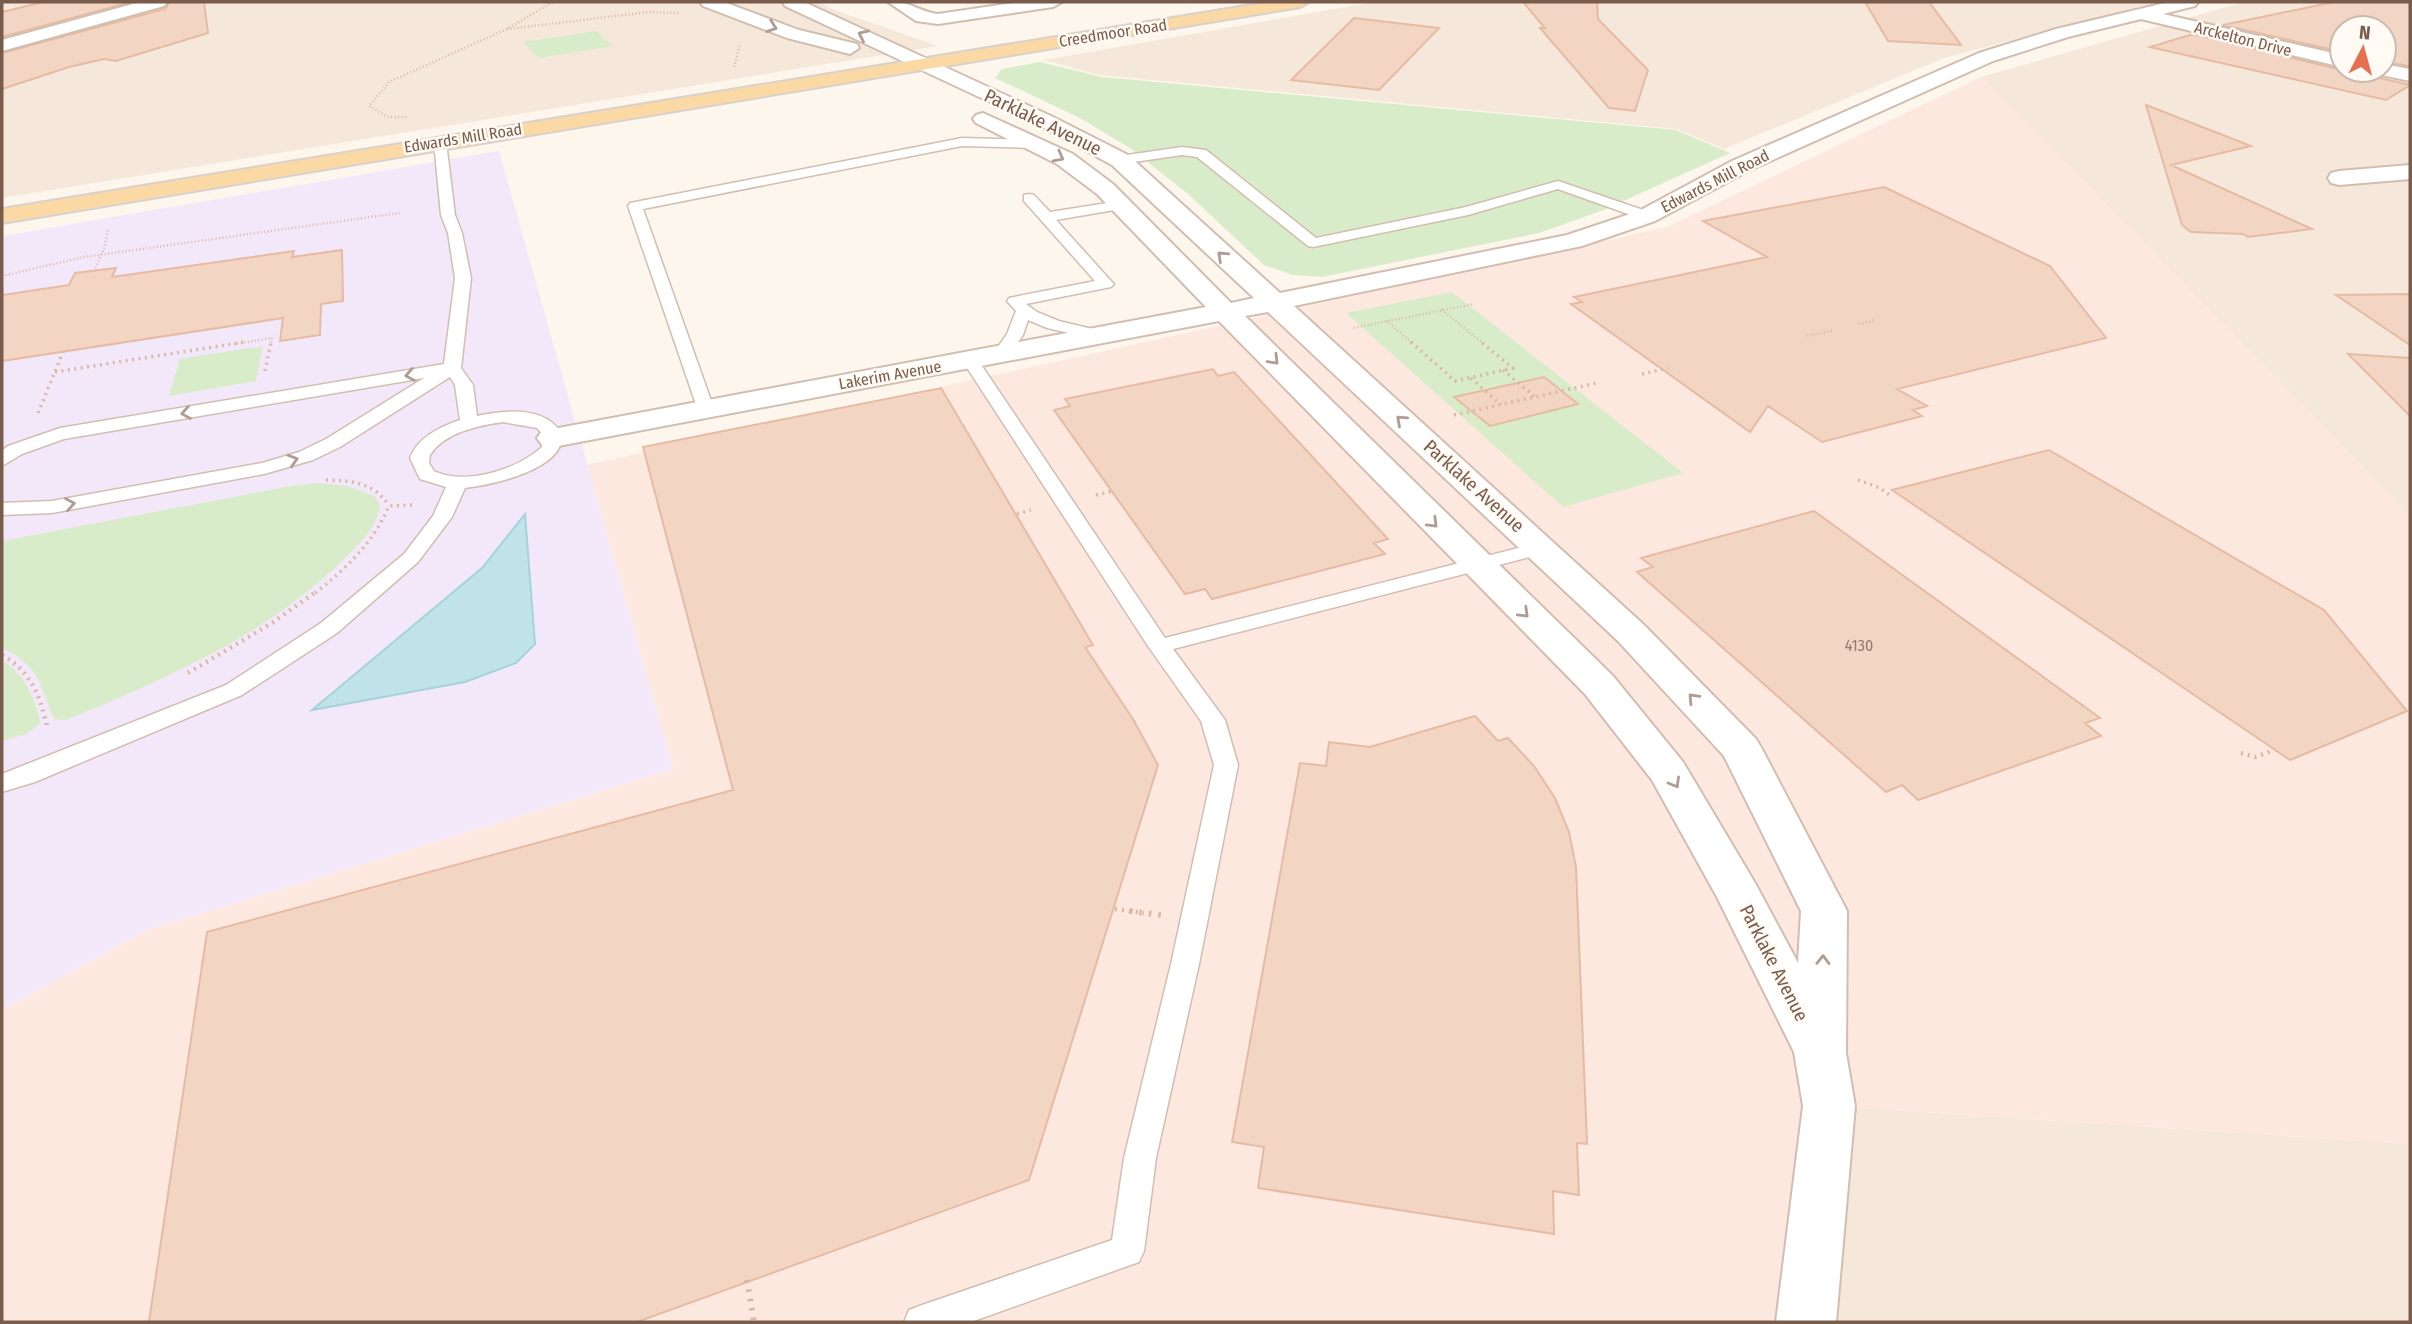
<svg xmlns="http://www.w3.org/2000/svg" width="2412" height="1324" font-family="'Fira Sans Condensed',sans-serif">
<rect width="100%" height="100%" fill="#fdf6ec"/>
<path fill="#f5e8da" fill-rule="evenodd" d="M2,2h819l11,7 106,37 -936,152z
M1374,2h783l-213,56 -220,91 -47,-20 -578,-54 -55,-15z
M2244,2h166v513l-429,-438zM2342,28h42v42h-42z
M1829,1106l581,38v178h-604z"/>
<path fill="#fde8e0" d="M1981,77l429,438v629l-580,-38 -24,216h-1804v-312l145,-80 526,-161 -86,-304 1080,-238z"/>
<path fill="#f3e8fa" d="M499,151l174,618 -526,161 -145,80v-774z"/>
<path fill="#d8ecc9" d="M596,31l17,15 -74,12 -16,-16z
M1040,62l62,15 574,53 54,23 -129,58 -62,22 -217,44 -29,-2 -29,-10 -76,-71 -58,-46 -52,-31 -83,-39 7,-9z
M1452,292l231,181 -120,34 -217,-194z
M263,346l-7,35 -87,15 11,-37z
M317,483l30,3 28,10 5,11c-4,21 -21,38 -36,52 -78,77 -179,120 -278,161l-12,-1c-15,-35 -14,-53 -52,-71v-107l289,-55z
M2,660c25,17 31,35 39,63l-15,11 -24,7z"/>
<path fill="#bfe3e8" stroke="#a5d3da" stroke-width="2" d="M525,514l10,130 -19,19 -51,19 -153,28 170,-142z"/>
<path fill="#f3d5c3" stroke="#e6bba3" stroke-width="2" d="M43,2h88l-129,35v-25z
M170,2h34l4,31 -92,28 -12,-2 -35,8 -67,22v-36l163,-44z
M1523,2h74l1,17 50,51 -13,41 -26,-3 -69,-80h5z
M1865,2h64l32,43 -73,-4z
M2334,2h76v64l-26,-4v-34h-42v24l-119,-27z
M1354,18l85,10 -60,62 -88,-10z
M2193,34l149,36h29l5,7 34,8 -24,15 -236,-53z
M2146,105l105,41 -80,19 141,64 -64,8 -5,-3 -52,-2 -9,-7z
M1884,187l166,79 56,72 -209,51 30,17 -14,4 9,6 -100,26 -54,-36 -18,26 -179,-128 11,-2 -8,-5 193,-40 -64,-36z
M342,250l1,51 -22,3 -1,31 -40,6 3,-23 -281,43v-66l67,-10 6,-12 41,-5 -4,9 182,-26 -2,6z
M2410,294v51l-74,-50z
M2348,354l62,4v58z
M1213,369l5,7 16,-4 61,66 93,101 -14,4 11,11 -173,45 -7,-10 -20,5 -131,-184 16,-4 -5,-7z
M1544,377l34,27 -88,22 -36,-29z
M941,388l152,257 -8,2 48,72 25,46 -129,415 -392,142h-488l58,-390 526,-142 -90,-343z
M2049,450l275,160 83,101 -117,49 -398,-270z
M1814,511l286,207 -15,5 16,13 -183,64 -16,-15 -16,7 -249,-220 16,-5 -12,-9z
M1475,716l23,25 10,-3 26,28 21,32 14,34 7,35 11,277 -10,-1 2,52 -26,-4 1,43 -296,-46 6,-41 -32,-5 68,-379 26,3 3,-24 41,5z"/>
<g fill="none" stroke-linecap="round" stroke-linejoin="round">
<g stroke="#d1beb0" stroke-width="3">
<path id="service" d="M440,138l6,4 9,73 7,18 9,45 -10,90 12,17 4,31c27,-6 68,-10 84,17 7,36 -70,52 -96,55l-13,29 -34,45 -81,71 -95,62 -207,87 -33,10v-18l224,-89 95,-62 83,-69 29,-38 13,-29 -26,-8 -10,-21c8,-21 30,-31 50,-38l-5,-35 -5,-8 -110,70 -27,13 -49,14 -212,39 -50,2v-12l50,-2 210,-38 37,-11 27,-13 98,-61 -360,61 -42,15 -20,12v-15l6,-5 52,-18 384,-64 11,-86 -7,-45 -7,-18 -7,-73zM503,422l34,6 7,8 -2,11c-26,23 -76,39 -108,24l-5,-8 1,-8c15,-23 47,-29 73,-33z
M962,138l69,2 6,4 -6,4 -69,-2 -319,63 71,200 -3,4h-12l-71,-207 2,-3z
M1182,147l24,3 110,88 150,-31 92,-26 94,32 2,3 -2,3h-10l-84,-30 -90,26 -155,32 -5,-1 -111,-89 -15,-2 -62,9 -7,-4 7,-4z
M1029,194l5,1 16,17 70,-11 7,4 -7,4 -64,11 55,61 3,3 -3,3 -85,17 11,8 22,9 46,11 2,3 -8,5 -52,-12 -19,-8 -5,15 -16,23 -6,1 -8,-5 14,-20 9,-23 -9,-10 2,-3 86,-17 -71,-80v-6z
M970,355l8,5 187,278 377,-96 7,2 3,4 -3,4 -376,97 52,71 13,45 -39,199 -43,194 -12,93 -5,11 -168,60h-67l5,-12 13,-5 190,-65 12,-82 47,-194 43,-199 -13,-44 -53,-75 -186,-286z"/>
</g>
<g stroke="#d1beb0" stroke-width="4">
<path id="minor" d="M140,2h27l-3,4 -162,45v-11z
M700,2h24l75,28 58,14 2,4 -9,6 -63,-16 -84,-32z
M783,2h21l249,115 75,38 152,138 287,-58 72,-24 93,-50 247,-108 77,-24 113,-27h29l-3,4 -32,8 179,41v12l-201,-48 -73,18 -75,24 -245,110 -93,50 -73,25 -288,60 350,319 112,114 6,10 85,162 -1,142 9,53 -19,216h-60l27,-216 -9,-54 -77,-155 -65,-117 -67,-86 -366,-373 -666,126 -11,-2 -5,-7 5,-7 11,-2 653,-122 -109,-113 -40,-30 -81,-41 -3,-4 3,-4 7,-2 90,41 40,30 118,119 23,-5 -142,-133 -73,-40 -254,-119zM1268,312l350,329 106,115 77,155 -3,52 -43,-80 -72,-121 -70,-86 -368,-360z
M888,2c24,-1 29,9 50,12l82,-12h42l-9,5 -115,17 -22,-3z
M2384,64l26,5v12l-33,-7 -3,-4h10z
M2410,165v14l-71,6 -8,-2 -3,-5 3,-5 8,-2z"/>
</g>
<g stroke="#dad1cd" stroke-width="4">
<path id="primary" d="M1270,2h39l-9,5 -1298,216v-14z"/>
</g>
<path stroke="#d9b8a5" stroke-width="2.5" stroke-dasharray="1 2.5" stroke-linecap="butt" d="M507,29l142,-17 32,1
M734,67l6,-22
M406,117h-18l-19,-11 20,-24 118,-53 46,-27
M94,271l11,-25 3,-17
M2,276l82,-19 316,-44
M1442,310l42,34
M1387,321l26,23
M1859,324l17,-4
M1354,328l119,-24
M1807,336l27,-6
M234,344l38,-6 -1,6"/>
<path stroke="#d9b8a5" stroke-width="3.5" stroke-dasharray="2 4.5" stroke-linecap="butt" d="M1411,342l44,39 58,-13 -32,-26
M1503,370l32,27
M265,371l6,-29
M55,372l190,-30
M1642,374l26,-6
M1471,378l30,27
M38,413l25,-61
M1454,415l143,-32
M326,480c25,0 49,3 63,26
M1858,480l22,8 12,9
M1096,495l17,-4
M1017,514l14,-4
M315,593c32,-25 58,-50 74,-87l25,-1"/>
<path stroke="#d9b8a5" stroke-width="4.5" stroke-dasharray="2 5" stroke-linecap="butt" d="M2,655c31,18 38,42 46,75
M188,673l84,-50 45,-32
M2241,753l14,4 20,-7
M1115,909l29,4"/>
<path stroke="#d9b8a5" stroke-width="6" stroke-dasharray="2.5 7" stroke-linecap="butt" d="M1130,911l31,4
M747,1280l7,42"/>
<use href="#service" fill="#fff" fill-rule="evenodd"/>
<use href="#minor" fill="#fff" fill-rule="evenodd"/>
<use href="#primary" fill="#fbd9a5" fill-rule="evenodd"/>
</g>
<defs><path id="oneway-chevron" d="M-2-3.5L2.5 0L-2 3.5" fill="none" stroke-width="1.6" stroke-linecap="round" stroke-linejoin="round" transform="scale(1.75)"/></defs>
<g stroke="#af9d94">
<use href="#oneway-chevron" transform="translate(772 27) rotate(19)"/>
<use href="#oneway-chevron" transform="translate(863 35) rotate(-155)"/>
<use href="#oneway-chevron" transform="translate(1059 157) rotate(28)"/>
<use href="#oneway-chevron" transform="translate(1222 256) rotate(-137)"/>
<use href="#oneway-chevron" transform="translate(1274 360) rotate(46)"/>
<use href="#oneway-chevron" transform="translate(410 375) rotate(170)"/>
<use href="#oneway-chevron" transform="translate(186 413) rotate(170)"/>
<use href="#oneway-chevron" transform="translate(1401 420) rotate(-138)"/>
<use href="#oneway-chevron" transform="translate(293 460) rotate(-16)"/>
<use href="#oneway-chevron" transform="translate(70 504) rotate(-10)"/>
<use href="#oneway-chevron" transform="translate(1433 523) rotate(45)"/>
<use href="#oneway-chevron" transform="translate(1524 613) rotate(44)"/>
<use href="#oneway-chevron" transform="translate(1693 698) rotate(-133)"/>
<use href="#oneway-chevron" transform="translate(1675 783) rotate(60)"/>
<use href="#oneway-chevron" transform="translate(1823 960) rotate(-89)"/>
</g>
<g text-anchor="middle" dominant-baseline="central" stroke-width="5" stroke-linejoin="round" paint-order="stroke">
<g font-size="16" fill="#7a5c4d" stroke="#fffaf3">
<text transform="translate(1113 33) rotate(-9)">Creedmoor Road</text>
<text transform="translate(2243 39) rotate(14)">Arckelton Drive</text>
<text transform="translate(463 138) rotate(-9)">Edwards Mill Road</text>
<text transform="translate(1715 181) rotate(-27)">Edwards Mill Road</text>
<text transform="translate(890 375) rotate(-10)">Lakerim Avenue</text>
</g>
<g font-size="16" fill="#987a6a">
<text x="1859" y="645">4130</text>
</g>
<g font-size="19" fill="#7a5c4d" stroke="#fffaf3">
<text transform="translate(1043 122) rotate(26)">Parklake Avenue</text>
<text transform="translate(1474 486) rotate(42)">Parklake Avenue</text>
<text transform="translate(1774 963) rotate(63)">Parklake Avenue</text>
</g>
</g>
<rect width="2412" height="1324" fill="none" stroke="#7a5c4d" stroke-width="7"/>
<g transform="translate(2363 49) rotate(6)"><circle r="33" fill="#fffaf3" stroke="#cabbb1" stroke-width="2"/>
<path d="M0-5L12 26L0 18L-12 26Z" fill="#e76f51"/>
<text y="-10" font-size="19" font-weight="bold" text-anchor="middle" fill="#7a5c4d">N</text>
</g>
</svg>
